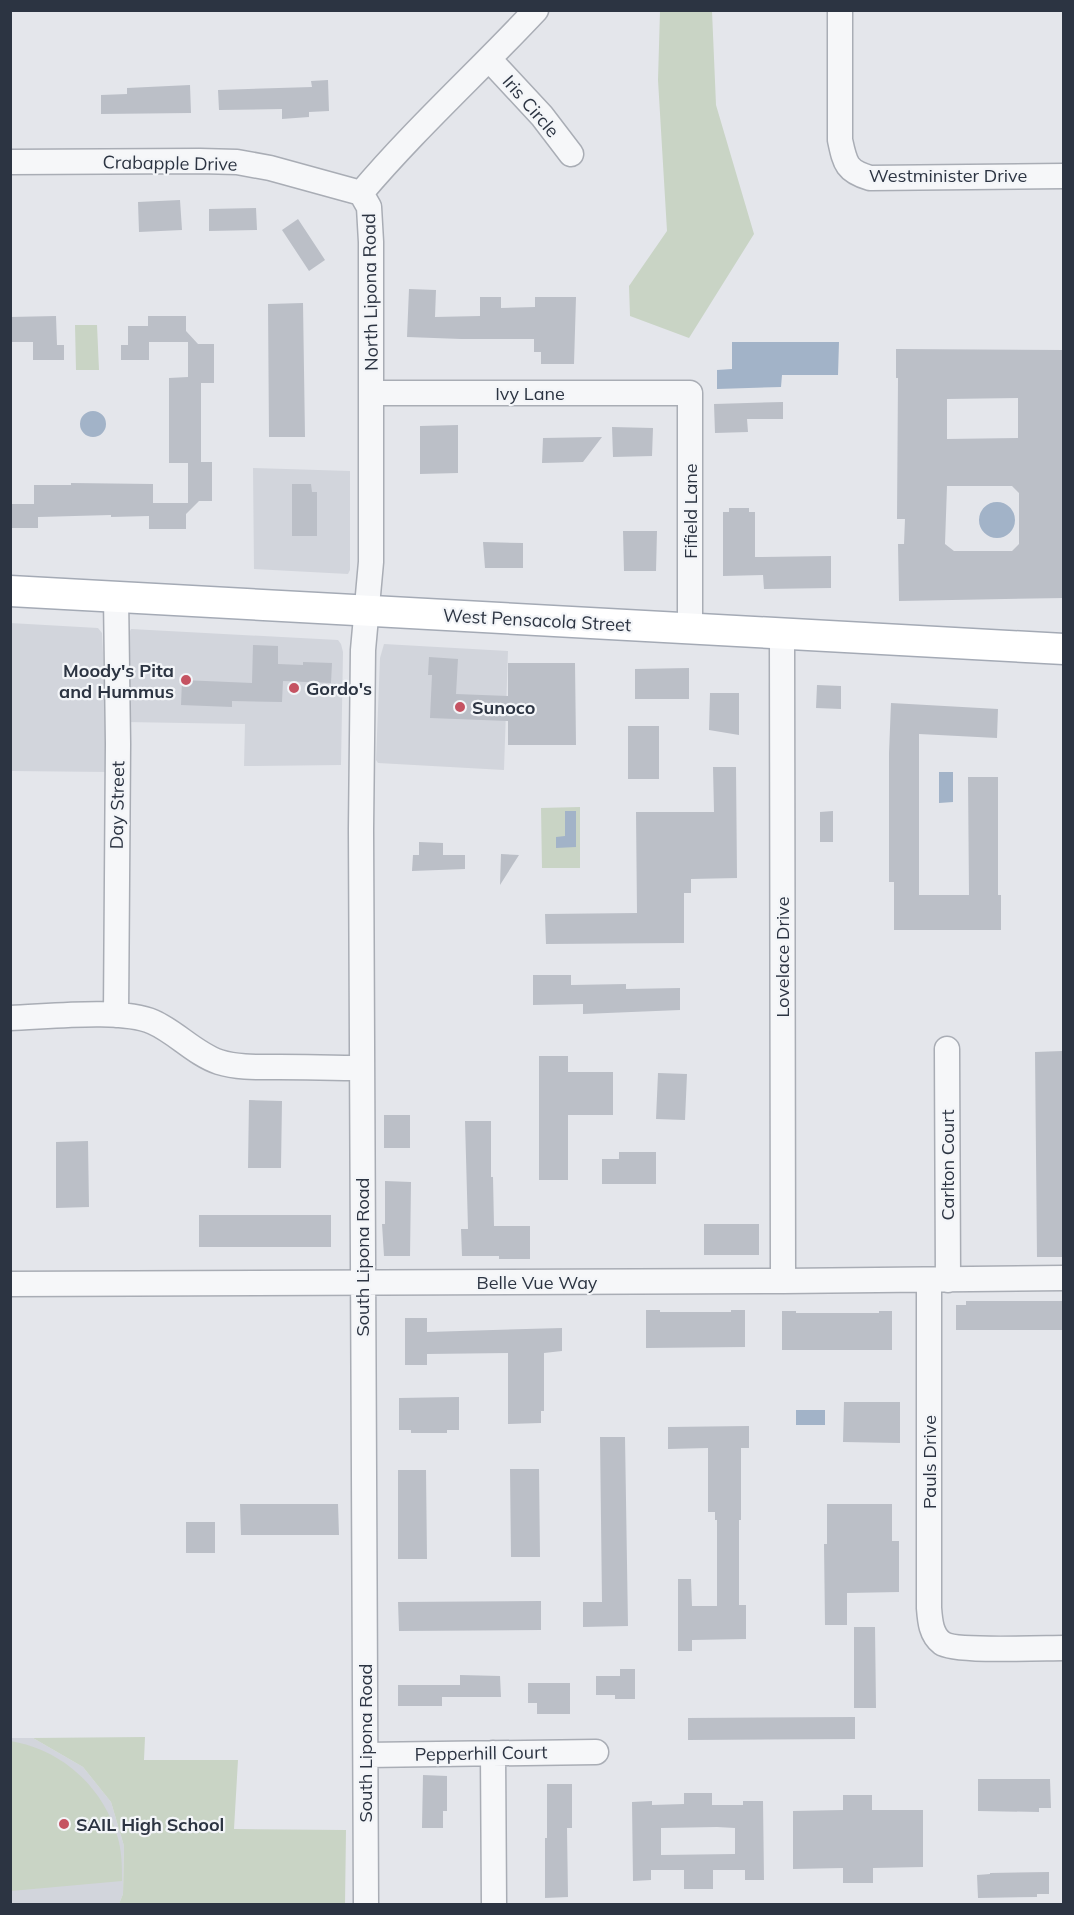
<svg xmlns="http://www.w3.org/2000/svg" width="1074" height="1915" font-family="Mulish,sans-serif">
<rect width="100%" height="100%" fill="#e4e6eb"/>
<path fill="#d2d5dc" d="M253,468l97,3v99l-2,4 -94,-5z
M10,623l88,5 4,5 7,139 -98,-1z
M131,629l207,11 3,4 2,8 -2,113 -97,1 1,-42 -120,-2 1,-83z
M384,644l124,7 -4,119 -126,-7 -2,-3 4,-102z
M10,1738h23l50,29 28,35 13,44 -1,48 -4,10h-108z"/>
<path fill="#c9d4c5" d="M660,11h52l4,94 38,129 -65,104 -59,-22 -1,-30 38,-55 -9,-151z
M75,325h22l2,45h-23z
M580,807v61h-38l-1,-60z
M145,1737l-1,23h94l-4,69 112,1 -1,74h-226l4,-10 1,-48 -13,-44 -28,-35 -50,-29z
M10,1741c51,8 92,45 107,94 5,15 5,31 5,46l-111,10z"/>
<path fill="#a2b3c8" d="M732,342h107l-1,33h-56l-1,12 -64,2v-19l15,-1z
M80 424a13 13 0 1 1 26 0a13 13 0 1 1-26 0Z
M979 520a18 18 0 1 1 36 0a18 18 0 1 1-36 0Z
M939,772h14v30l-14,1z
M565,811h11v36l-20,1v-11l9,-1z
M796,1410h29v15h-29z"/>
<path fill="#bbbfc7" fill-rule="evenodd" d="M328,80l1,31 -20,1v5l-27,2v-10l-63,1 -1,-20 94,-3 -1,-6z
M190,85l1,28 -90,1v-19l26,-1v-6z
M180,200l2,30 -43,2 -1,-30z
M256,208l1,22 -48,1v-22z
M298,219l27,41 -16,11 -27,-41z
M409,289l27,1 -1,27 45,-1v-19h21v11l34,-1v-10h41l-2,67h-33v-12h-7v-13h-73l-54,-2z
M303,303l2,134h-36l-1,-133z
M56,316l1,29h7v15h-31v-18h-23v-25z
M148,316h38v15l12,13h16v39h-13v79h11v39h-13l-13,13v15h-37v-13l-38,1v-2l-73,2v11h-28v-24h24v-19h37v-2l82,1v19h35v-40h-19v-85l19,-1v-35h-39v18h-28v-15h7v-19h20z
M896,349l168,1v248l-165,3 -1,-57h6l1,-25h-8l1,-141h-2zM1018,398v40l-71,1v-40zM947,486h65l7,7v51l-7,7h-58l-9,-7z
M783,402v17h-36l1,13 -33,1 -1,-29z
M458,425v48l-38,1v-48z
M612,427l41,1 -1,28 -39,1z
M602,437l-19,25 -41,1 1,-25z
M292,484h19l1,8h5v44h-25z
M729,508h20v4h6v45l76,-1v32l-67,1 -1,-14 -40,1v-64h6z
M623,531h34l-1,40h-32z
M483,542l40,1v25h-38z
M253,645l25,1v18l25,1v-3l29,1 -1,20 -48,-2 -1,21 -50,-1v6l-51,-2 1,-25 70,3z
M429,657l29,2 -2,35 52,2v-33h67l1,82h-68v-24l-78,-3 2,-43h-4z
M689,668v31h-54v-30z
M817,685l24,1v23l-25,-1z
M710,693h29v42l-30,-5z
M891,703l107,6 -1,29 -78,-4v161h50l-1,-118h30v118h3v35h-107v-48h-5v-129z
M628,726h31v53h-31z
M713,767h23l1,111 -46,1v14h-7v50l-138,1 -1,-30 92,-1 -1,-101h78z
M833,811v31h-13v-30z
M419,842l24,1v12h22v14l-53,2 1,-16h6z
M501,854l18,1 -19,30z
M533,975h38v10l55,-1v5l54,-1v22l-97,4v-10l-50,1z
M1062,1051l2,206h-27l-2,-205z
M539,1056h29v16h45v43h-45v65h-29z
M658,1073l29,1 -2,46 -29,-1z
M249,1100l33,1 -1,67h-33z
M384,1115h26v33h-26z
M465,1121h26v56h2l1,49h36v33h-31v-3h-37l-1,-27h7z
M88,1141l1,66 -33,1v-66z
M619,1152h37v32h-54v-25h17z
M385,1181l26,1 -1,74h-26l-2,-32h3z
M199,1215h132v32h-132z
M704,1224h55v31h-55z
M966,1301h98v29h-108v-25h10z
M646,1310h14v2h71v-2h14v37l-99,1z
M782,1311h14v2h83v-2h13v39h-110z
M405,1318h22v14l135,-4v23l-18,2v58h-3v12l-33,1v-71l-81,1v11h-22z
M459,1397v33h-12v3h-36v-3h-12v-32z
M844,1402h56v41l-57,-1z
M749,1426v22h-8v72h-2v85h7v34l-54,1v11h-14v-72h13l1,27h25v-86h-2v-8h-7v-64l-40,1v-22z
M600,1437h25l3,189 -45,1v-25h19z
M510,1469h29l1,88h-29z
M398,1470h28l1,89h-29z
M240,1504h98l1,31h-98z
M827,1504h65v37h7v51l-52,1v32h-22l-1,-81h3z
M186,1522h29v31h-29z
M541,1601v29l-142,1 -1,-29z
M854,1627h21l1,81h-22z
M620,1669h15v30h-20v-4h-19v-19h24z
M460,1675l40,1 1,21h-59v9h-44v-21h62z
M528,1683h42v31h-33v-11h-9z
M855,1717v22l-167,1v-22z
M423,1775l24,1v35h-4v17h-21z
M978,1779h72l1,29h-12v4l-61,-1z
M547,1784h25v44h-5l1,69 -23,1v-60h2z
M684,1793h28v12h31v-4h20l1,79h-19v-10h-32v19h-29v-19h-33v10l-18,1 -1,-79 20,-1v4l32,-1zM717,1827l18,1v26l-74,1v-27z
M843,1795h29v15h51v57l-50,1v15h-30v-15l-50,1v-58l50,-1z
M1049,1872v22h-12v3l-59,1 -1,-23 13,-1v-1z"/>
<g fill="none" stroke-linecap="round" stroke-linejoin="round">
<g stroke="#a9adb5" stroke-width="27">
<path id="minor" d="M840,10v130c5,23 6,31 30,38l194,-2
M490,60l52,56 29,38
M10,162l190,-1 37,1 33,6 91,25
M361,193l8,14 2,35v320l-8,88 -2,180 5,1074
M361,193c54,-64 117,-121 175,-183
M371,393h319v236
M782,633l1,648
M116,1015l2,-271 -2,-148
M10,1018c36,-1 112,-10 143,4 23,10 42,32 66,40 19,6 40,5 60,5 27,0 55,1 83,1
M947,1049l1,231
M929,1280v328c1,13 2,27 13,35 12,9 101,5 122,5
M10,1284l773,-3 281,-3
M493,1753l1,151
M366,1755l230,-3"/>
</g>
<g stroke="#a4aab5" stroke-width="33">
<path id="major" d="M10,591l1054,58"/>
</g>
<use href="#minor" stroke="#f6f7f9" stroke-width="24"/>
<use href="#major" stroke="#fff" stroke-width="30"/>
</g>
<g fill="#c55362" stroke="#f3f5f8" stroke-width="2">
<circle cx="186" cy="680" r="6"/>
<circle cx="294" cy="688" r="6"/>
<circle cx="460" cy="707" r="6"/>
<circle cx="64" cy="1824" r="6"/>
</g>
<g text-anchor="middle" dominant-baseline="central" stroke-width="4.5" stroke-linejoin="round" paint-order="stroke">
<g font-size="18" fill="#2c3442" stroke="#f3f5f8">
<text transform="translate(531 106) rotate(49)">Iris Circle</text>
<text transform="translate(170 163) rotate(1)">Crabapple Drive</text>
<text x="948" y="175">Westminister Drive</text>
<text transform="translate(370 292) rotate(-91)">North Lipona Road</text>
<text x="530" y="393">Ivy Lane</text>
<text transform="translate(690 511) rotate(-90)">Fifield Lane</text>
<text transform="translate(537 620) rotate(3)">West Pensacola Street</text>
<text transform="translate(117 805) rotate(-89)">Day Street</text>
<text transform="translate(782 957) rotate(-90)">Lovelace Drive</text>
<text transform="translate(947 1165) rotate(-90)">Carlton Court</text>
<text transform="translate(362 1257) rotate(-90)">South Lipona Road</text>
<text x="537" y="1282">Belle Vue Way</text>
<text transform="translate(929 1462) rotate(-90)">Pauls Drive</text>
<text transform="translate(365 1743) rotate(-90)">South Lipona Road</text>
<text transform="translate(481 1753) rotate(-1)">Pepperhill Court</text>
</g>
<g font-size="18" font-weight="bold" fill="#2c3442" stroke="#f3f5f8" text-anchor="start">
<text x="174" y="670" text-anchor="end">Moody's Pita<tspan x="174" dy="21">and Hummus</tspan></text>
<text x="306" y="688">Gordo's</text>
<text x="472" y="707">Sunoco</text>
<text x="76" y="1824">SAIL High School</text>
</g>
</g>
<rect width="1074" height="1915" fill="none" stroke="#2c3442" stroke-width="24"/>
</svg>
